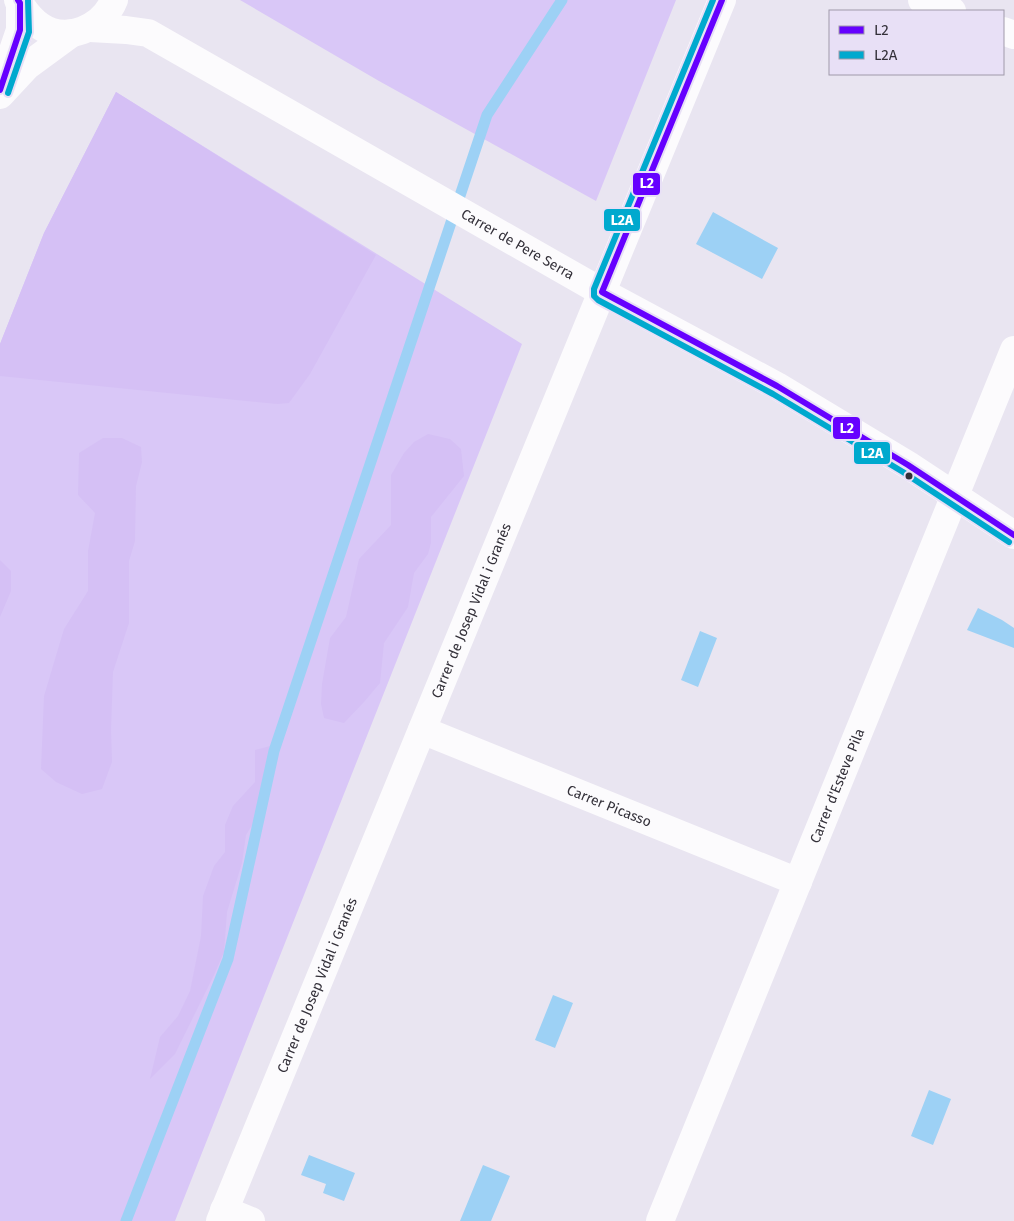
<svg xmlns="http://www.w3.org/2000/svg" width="1014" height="1221" font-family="'Fira Sans',sans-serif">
<rect width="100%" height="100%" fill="#e9e5f1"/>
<path fill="#d9c7f7" d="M240,0h436l-80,201 -217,-120z
M116,92l406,252 -347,877h-175v-877l44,-111z"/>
<path fill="#d5c0f5" d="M116,92l260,163 -66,119 -21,29 -12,1 -277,-28v-32l44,-111z
M428,434l22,5 11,10 3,27 -33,41v26l-3,11 -14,19 -6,34 -24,36 -4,40 -16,19 -20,21 -20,-5 -3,-14 1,-20 8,-46 16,-21 13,-58 32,-34v-50l13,-22 10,-11z
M103,438h19l19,9 1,15 -6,24 -1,55 -6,20v62l-16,49 -2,58 1,32 -10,27 -20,5 -26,-12 -15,-13 3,-73 20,-67 24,-38v-40l7,-38 -17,-18 1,-42z
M0,560l11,11v20l-11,26z
M274,745v6l-15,63 -13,21 -4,28 -15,49 -3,40 -10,23 -39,79 -25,25 10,-42 18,-21 12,-25 11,-55 2,-40 11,-30 11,-14v-27l8,-19 22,-24v-32z"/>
<path fill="#9dd1f5" d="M713,212l65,36 -16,31 -66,-35z
M978,608l24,12 12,8v20l-47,-18z
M700,631l17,7 -19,49 -17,-7z
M553,995l20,8 -18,45 -20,-8z
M929,1090l22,9 -18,46 -22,-9z
M309,1155l46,18 -11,28 -21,-8 3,-9 -25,-9z
M483,1165l27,11 -19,45h-31z"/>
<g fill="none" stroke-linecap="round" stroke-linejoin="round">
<path stroke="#9dd1f5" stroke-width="11" d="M126,1221l102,-262 46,-208 213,-636 75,-115"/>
<g stroke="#fcfbfd" stroke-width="28">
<path d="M18,0c6,11 12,19 22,26 26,18 63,2 74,-26"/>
<path d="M922,0l30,11"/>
<path id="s1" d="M90,28l36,2 22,3 454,259 175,94 131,79 106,70"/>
<path d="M1003,31l11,4"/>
<path d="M1,86l19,-56v-27"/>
<path d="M0,95l27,-29 45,-33"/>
<path id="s2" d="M422,730l376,152"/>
<path d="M224,1210l27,11"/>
<path id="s3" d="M220,1221l502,-1221"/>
<path id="s4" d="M660,1221l354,-871"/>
</g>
<g stroke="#e8e0f6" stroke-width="10">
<path id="bus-1" d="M722,0l-120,292 175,94 131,79 106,70
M0,90l20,-60v-27l-2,-3"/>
</g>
<g stroke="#e8e0f6" stroke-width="10">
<path id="bus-2" d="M713,0l-119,289v7l4,4 175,94 130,78 106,70
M8,93l21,-61 -1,-32"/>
</g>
<use href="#bus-1" stroke="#60f" stroke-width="6"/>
<use href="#bus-2" stroke="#00a9ce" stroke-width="6"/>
</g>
<circle fill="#333039" stroke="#e8e0f6" stroke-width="2" cx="909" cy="476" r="4.5"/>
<g text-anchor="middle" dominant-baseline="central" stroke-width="4.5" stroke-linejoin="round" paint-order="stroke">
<g font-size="14" fill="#333039" stroke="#e8e0f6">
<text stroke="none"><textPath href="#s1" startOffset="484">Carrer de Pere Serra</textPath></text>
<text stroke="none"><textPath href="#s3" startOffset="660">Carrer de Josep Vidal i Granés</textPath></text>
<text stroke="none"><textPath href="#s4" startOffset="470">Carrer d'Esteve Pila</textPath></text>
<text stroke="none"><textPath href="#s2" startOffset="202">Carrer Picasso</textPath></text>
<text stroke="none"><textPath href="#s3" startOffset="255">Carrer de Josep Vidal i Granés</textPath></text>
</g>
</g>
<g stroke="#e8e0f6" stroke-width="2">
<rect x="632" y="172" width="29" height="24" rx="5" fill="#60f"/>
<rect x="603" y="208" width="38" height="24" rx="5" fill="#00a9ce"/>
<rect x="832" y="416" width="29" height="24" rx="5" fill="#60f"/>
<rect x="853" y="441" width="38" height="24" rx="5" fill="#00a9ce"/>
</g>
<g font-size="14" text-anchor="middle" font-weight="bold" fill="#fff">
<text x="647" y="188">L2</text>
<text x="622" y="225">L2A</text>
<text x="847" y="433">L2</text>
<text x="872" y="458">L2A</text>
</g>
<rect x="829" y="10" width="175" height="65" fill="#e8e0f6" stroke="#a09aaa"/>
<rect x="839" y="26" width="25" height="8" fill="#6600ff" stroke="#a09aaa"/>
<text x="874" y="35" font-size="15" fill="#333039">L2</text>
<rect x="839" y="51" width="25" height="8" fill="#00a9ce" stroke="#a09aaa"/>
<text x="874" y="60" font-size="15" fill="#333039">L2A</text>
</svg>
